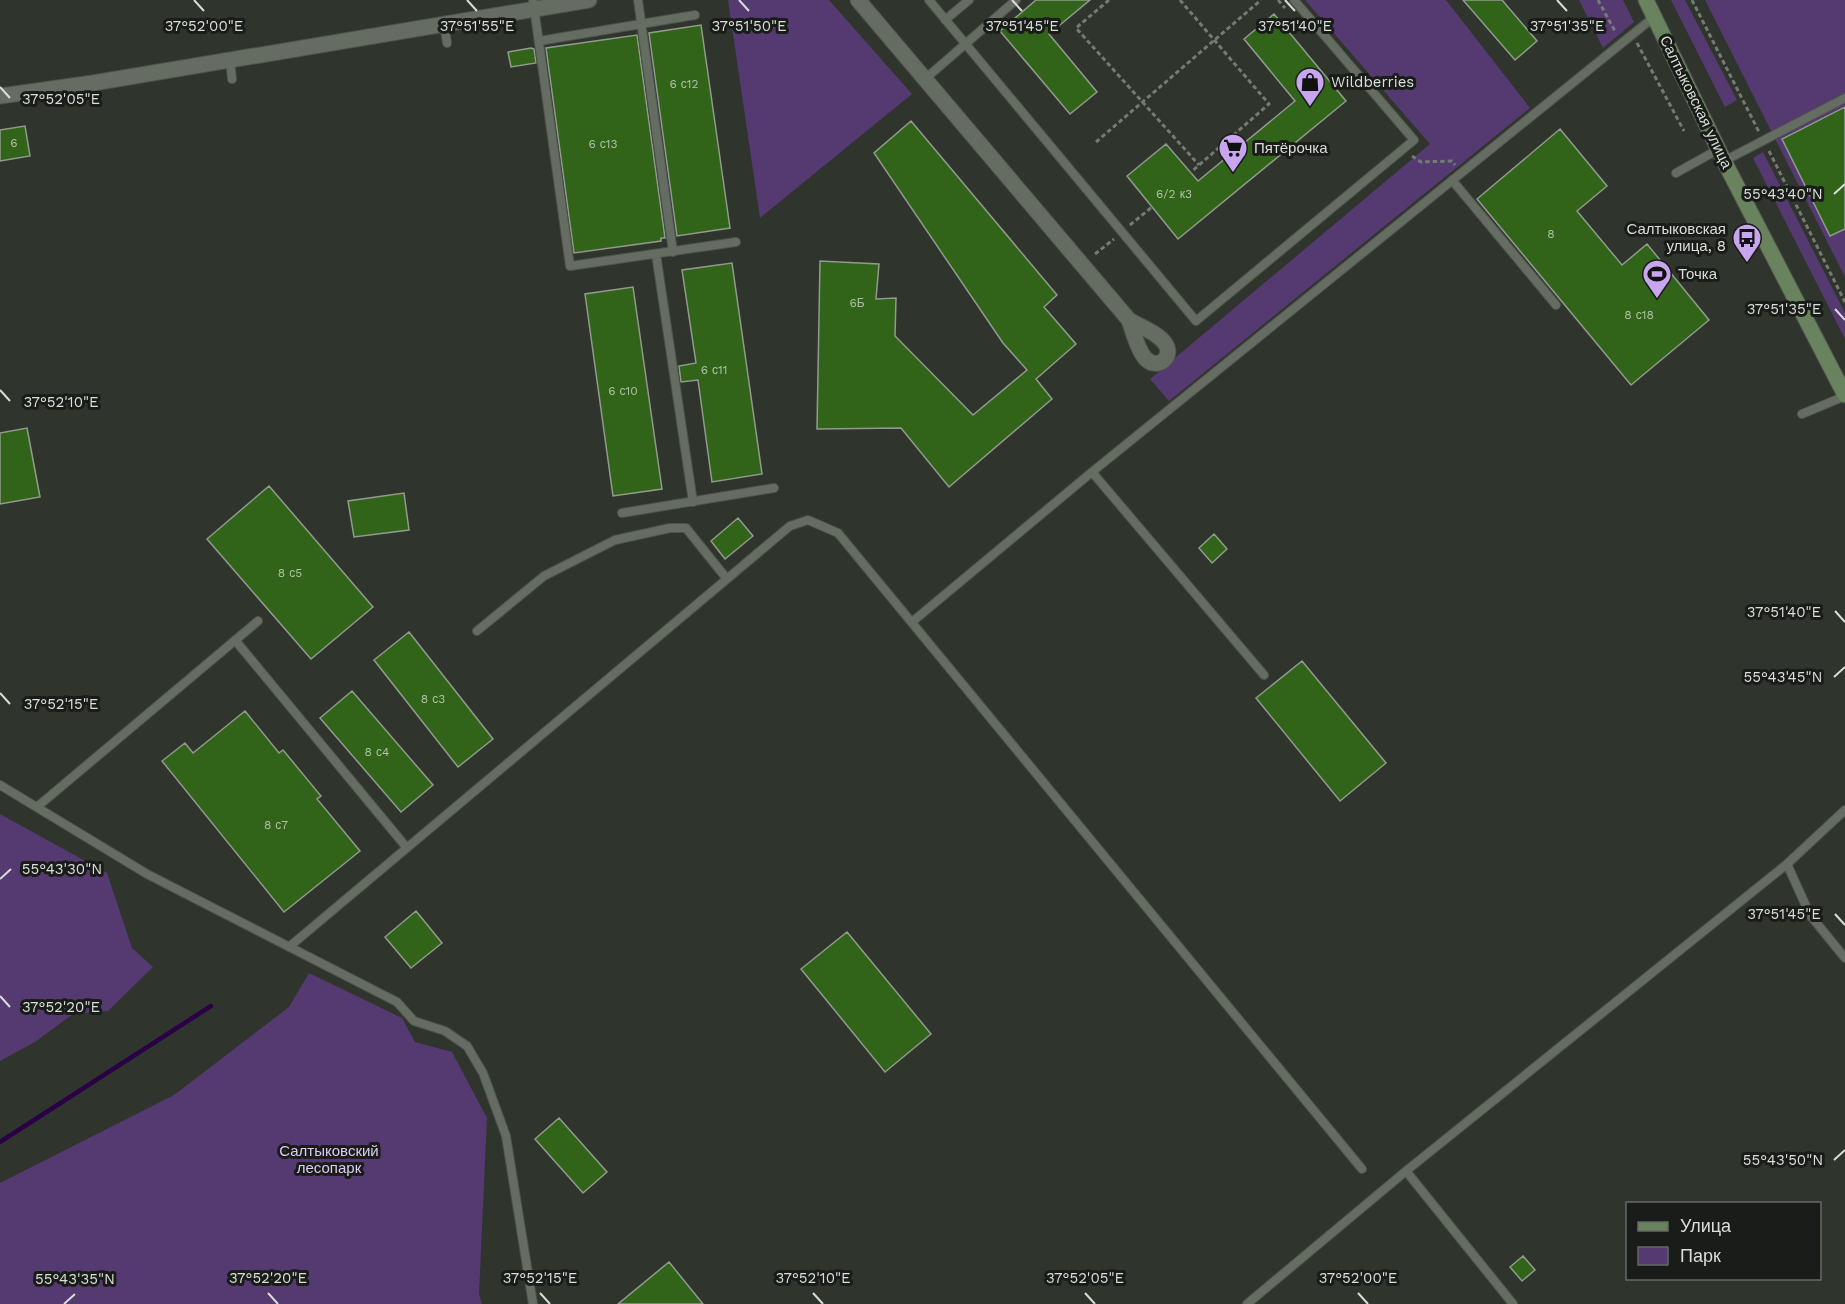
<svg xmlns="http://www.w3.org/2000/svg" width="1845" height="1304" font-family="'Work Sans',sans-serif">
<rect width="100%" height="100%" fill="#2f352c"/>
<path fill="#553971" d="M728,0h101l83,94 -152,124z
M1305,0h141l84,108 -361,293 -19,-22 280,-235z
M1579,0h44l11,22 -31,26z
M1671,0h14l52,100 -12,7z
M1705,0h140v277z
M1763,152l82,161v26l-92,-181z
M0,814l107,59 25,75 21,19 -45,44 -35,3 -38,28 -35,19z
M309,973l93,45 13,24 37,10 35,66 -8,176 3,10h-482v-121l174,-88 115,-88z"/>
<g fill="none" stroke-linecap="round" stroke-linejoin="round">
<path stroke="#2a0047" stroke-width="4.5" d="M0,1142l211,-136"/>
</g>
<path fill="#316418" stroke="#929a90" stroke-width="1.5" d="M1036,0h54l-41,34 48,58 -27,22 -70,-83z
M1463,0h39l35,41 -22,19z
M1274,14l72,87 -168,138 -51,-63 39,-32 32,37 97,-80 -51,-62z
M701,25l29,203 -53,8 -28,-203z
M637,35l28,203h-4v3l-87,12 -28,-205z
M531,48l3,1 2,14 -25,4 -3,-15z
M1845,107v122l-15,7 -48,-97z
M911,121l146,174 -13,12 32,37 -40,35 16,20 -103,88 -48,-59 -84,1 3,-168 59,3 -3,35 20,-1 -1,38 78,79 54,-45 -24,-27 -129,-190z
M25,126l5,30 -30,5v-31z
M1560,129l47,57 -30,25 45,54 25,-21 62,76 -78,65 -154,-186z
M732,263l30,211 -50,8 -14,-102 -17,2 -2,-16 17,-3 -14,-93z
M633,287l29,202 -49,7 -28,-202z
M27,428l13,69 -40,7v-71z
M269,486l104,121 -62,52 -104,-120z
M404,493l5,37 -55,7 -6,-36z
M738,518l15,18 -28,23 -14,-18z
M1214,534l13,15 -15,14 -13,-15z
M409,632l84,107 -35,28 -84,-107z
M1302,661l84,102 -46,38 -84,-103z
M352,691l81,94 -32,27 -81,-94z
M245,711l34,42 4,-3 38,46 -4,3 43,52 -76,61 -122,-151 23,-18 8,10z
M416,911l26,32 -31,25 -26,-31z
M847,932l84,102 -46,38 -84,-103z
M559,1118l48,54 -24,21 -48,-54z
M1523,1256l12,14 -13,11 -12,-14z
M669,1262l34,42h-85z"/>
<g fill="none" stroke-linecap="round" stroke-linejoin="round">
<g stroke="#4d534c" stroke-width="10">
<path id="lane" d="M533,0l37,266 166,-24
M638,0l35,252
M929,0l267,321 218,-181 -120,-140
M945,20l24,-20
M444,24l3,19
M539,41l156,-26
M230,60l2,19
M925,79l91,-79
M1724,161l121,-63
M1676,173l43,-24
M1452,180l104,125
M656,254l37,248
M1802,414l43,-18
M1092,472l172,203
M622,513l152,-25
M912,622l180,-150 562,-455
M477,631l67,-55 71,-36 55,-12h16l41,51
M235,640l172,208
M0,785l147,89 250,128 17,19 31,10 22,15 16,27 23,63 27,168
M37,807l221,-186
M1787,864l23,51 35,43
M289,947l501,-421 18,-6 30,13 524,636
M1406,1171l107,133
M1247,1304l159,-133 381,-307 58,-54"/>
</g>
<g stroke="#4d534c" stroke-width="17">
<path id="street" d="M858,0l271,320c4,11 8,29 16,38 12,14 31,-2 19,-16 -8,-10 -25,-16 -35,-22
M0,96l93,-13 496,-83"/>
</g>
<g stroke="#4d534c" stroke-width="17">
<path id="secondary" d="M1646,0l78,161 121,234"/>
</g>
<path stroke="#757b73" stroke-width="3" stroke-dasharray="4.5 3" stroke-linecap="butt" d="M1109,0l-33,28 123,137
M1180,0l89,104 -79,69
M1278,0l7,8
M1598,0l18,33
M1692,0l67,132
M1637,43l47,88
M1096,142l165,-142
M1769,151l76,151
M1412,156l9,6 31,-1 3,4
M1130,225l22,-18
M1095,254l19,-15"/>
<use href="#lane" stroke="#656c62" stroke-width="8"/>
<use href="#street" stroke="#656c62" stroke-width="15"/>
<use href="#secondary" stroke="#69835e" stroke-width="15"/>
</g>
<path fill="none" stroke="#d9ded8" stroke-width="2" d="M194,0l10,11M467,0l10,11M739,0l10,11M1012,0l10,11M1285,0l10,11M1557,0l10,11M0,87l10,11M1834,194l11,-10M1835,309l10,11M0,390l10,11M1835,611l10,11M1834,677l11,-10M0,693l10,11M0,879l11,-10M1835,914l10,11M0,996l10,11M1834,1160l11,-10M268,1293l10,11M540,1293l10,11M813,1293l10,11M1085,1293l10,11M1358,1293l10,11M64,1304l11,-10"/>
<defs>
<g id="shop-pin" transform="scale(1.5)"><path d="M0 17L-7.5 6A9.5 9.5 0 1 1 7.5 6Z" fill="#c8a6ef" stroke="#191c18"/><path d="M-5-2.5h2.3a2.7 3.5 0 0 1 5.4 0H5L5.5 6h-11ZM-1.5-2.5h3a1.5 2.3 0 0 0-3 0Z" fill="#111"/></g>
<g id="supermarket-pin" transform="scale(1.5)"><path d="M0 17L-7.5 6A9.5 9.5 0 1 1 7.5 6Z" fill="#c8a6ef" stroke="#191c18"/><path d="M-6-5.5h2.5l.6 2H6L4.5 2H-2.5L-4.4-4H-6ZM-1.5 3.2a1.3 1.3 0 1 0 .1 0ZM3 3.2a1.3 1.3 0 1 0 .1 0Z" fill="#111"/></g>
<g id="bus-pin" transform="scale(1.5)"><path d="M0 17L-7.5 6A9.5 9.5 0 1 1 7.5 6Z" fill="#c8a6ef" stroke="#191c18"/><path d="M-5-6H5V4H4V6H2V4H-2V6H-4V4H-5ZM-3.5-4V0h7V-4ZM-3.5 1.2v1.5H-2V1.2ZM2 1.2v1.5H3.5V1.2Z" fill="#111"/></g>
<g id="stadium-pin" transform="scale(1.5)"><path d="M0 17L-7.5 6A9.5 9.5 0 1 1 7.5 6Z" fill="#c8a6ef" stroke="#191c18"/><path d="M0-5a6.5 5 0 1 0 0 10a6.5 5 0 1 0 0-10ZM-3.5-1.8h7v3.6h-7Z" fill="#111"/></g>
</defs>
<g fill-rule="evenodd">
<use href="#shop-pin" x="1310" y="82"/>
<use href="#supermarket-pin" x="1233" y="148"/>
<use href="#bus-pin" x="1747" y="238"/>
<use href="#stadium-pin" x="1657" y="274"/>
</g>
<g text-anchor="middle" dominant-baseline="central" stroke-width="6" stroke-linejoin="round" paint-order="stroke">
<g font-size="12" fill="#afc0a8">
<text x="684" y="84">6 с12</text>
<text x="14" y="143">6</text>
<text x="603" y="144">6 с13</text>
<text x="1174" y="194">6/2 к3</text>
<text x="1551" y="234">8</text>
<text x="857" y="303">6Б</text>
<text x="1639" y="315">8 с18</text>
<text x="714" y="370">6 с11</text>
<text x="623" y="391">6 с10</text>
<text x="290" y="573">8 с5</text>
<text x="433" y="699">8 с3</text>
<text x="377" y="752">8 с4</text>
<text x="276" y="825">8 с7</text>
</g>
<g font-size="15" fill="#d9ded8" stroke="#191c18" text-anchor="start">
<text x="1331" y="82">Wildberries</text>
<text x="1254" y="148">Пятёрочка</text>
<text x="1726" y="229" text-anchor="end">Салтыковская<tspan x="1726" dy="17">улица, 8</tspan></text>
<text x="1678" y="274">Точка</text>
</g>
<g font-size="15" fill="#d9ded8" stroke="#191c18">
<text transform="translate(1696 102) rotate(64)">Салтыковская улица</text>
</g>
<g font-size="15" fill="#decbf5" stroke="#191c18">
<text x="329" y="1151">Салтыковский<tspan x="329" dy="17">лесопарк</tspan></text>
</g>
</g>
<g font-size="15" text-anchor="middle" fill="#d9ded8" stroke="#191c18" stroke-width="6" stroke-linejoin="round" paint-order="stroke">
<text x="204" y="31">37°52'00"E</text>
<text x="477" y="31">37°51'55"E</text>
<text x="749" y="31">37°51'50"E</text>
<text x="1022" y="31">37°51'45"E</text>
<text x="1295" y="31">37°51'40"E</text>
<text x="1567" y="31">37°51'35"E</text>
<text x="61" y="104">37°52'05"E</text>
<text x="1783" y="199">55°43'40"N</text>
<text x="1784" y="314">37°51'35"E</text>
<text x="61" y="407">37°52'10"E</text>
<text x="1784" y="617">37°51'40"E</text>
<text x="1783" y="682">55°43'45"N</text>
<text x="61" y="709">37°52'15"E</text>
<text x="62" y="874">55°43'30"N</text>
<text x="1784" y="919">37°51'45"E</text>
<text x="61" y="1012">37°52'20"E</text>
<text x="1783" y="1165">55°43'50"N</text>
<text x="268" y="1283">37°52'20"E</text>
<text x="540" y="1283">37°52'15"E</text>
<text x="813" y="1283">37°52'10"E</text>
<text x="1085" y="1283">37°52'05"E</text>
<text x="1358" y="1283">37°52'00"E</text>
<text x="75" y="1284">55°43'35"N</text>
</g>
<rect x="1626" y="1202" width="195" height="78" fill="#191c18" stroke="#666a65" stroke-width="1.5"/>
<rect x="1638" y="1222" width="30" height="9" fill="#69835e" stroke="#666a65" stroke-width="1.5"/>
<text x="1680" y="1232" font-size="18" fill="#d9ded8">Улица</text>
<rect x="1638" y="1247" width="30" height="18" fill="#553971" stroke="#666a65" stroke-width="1.5"/>
<text x="1680" y="1262" font-size="18" fill="#d9ded8">Парк</text>
</svg>
